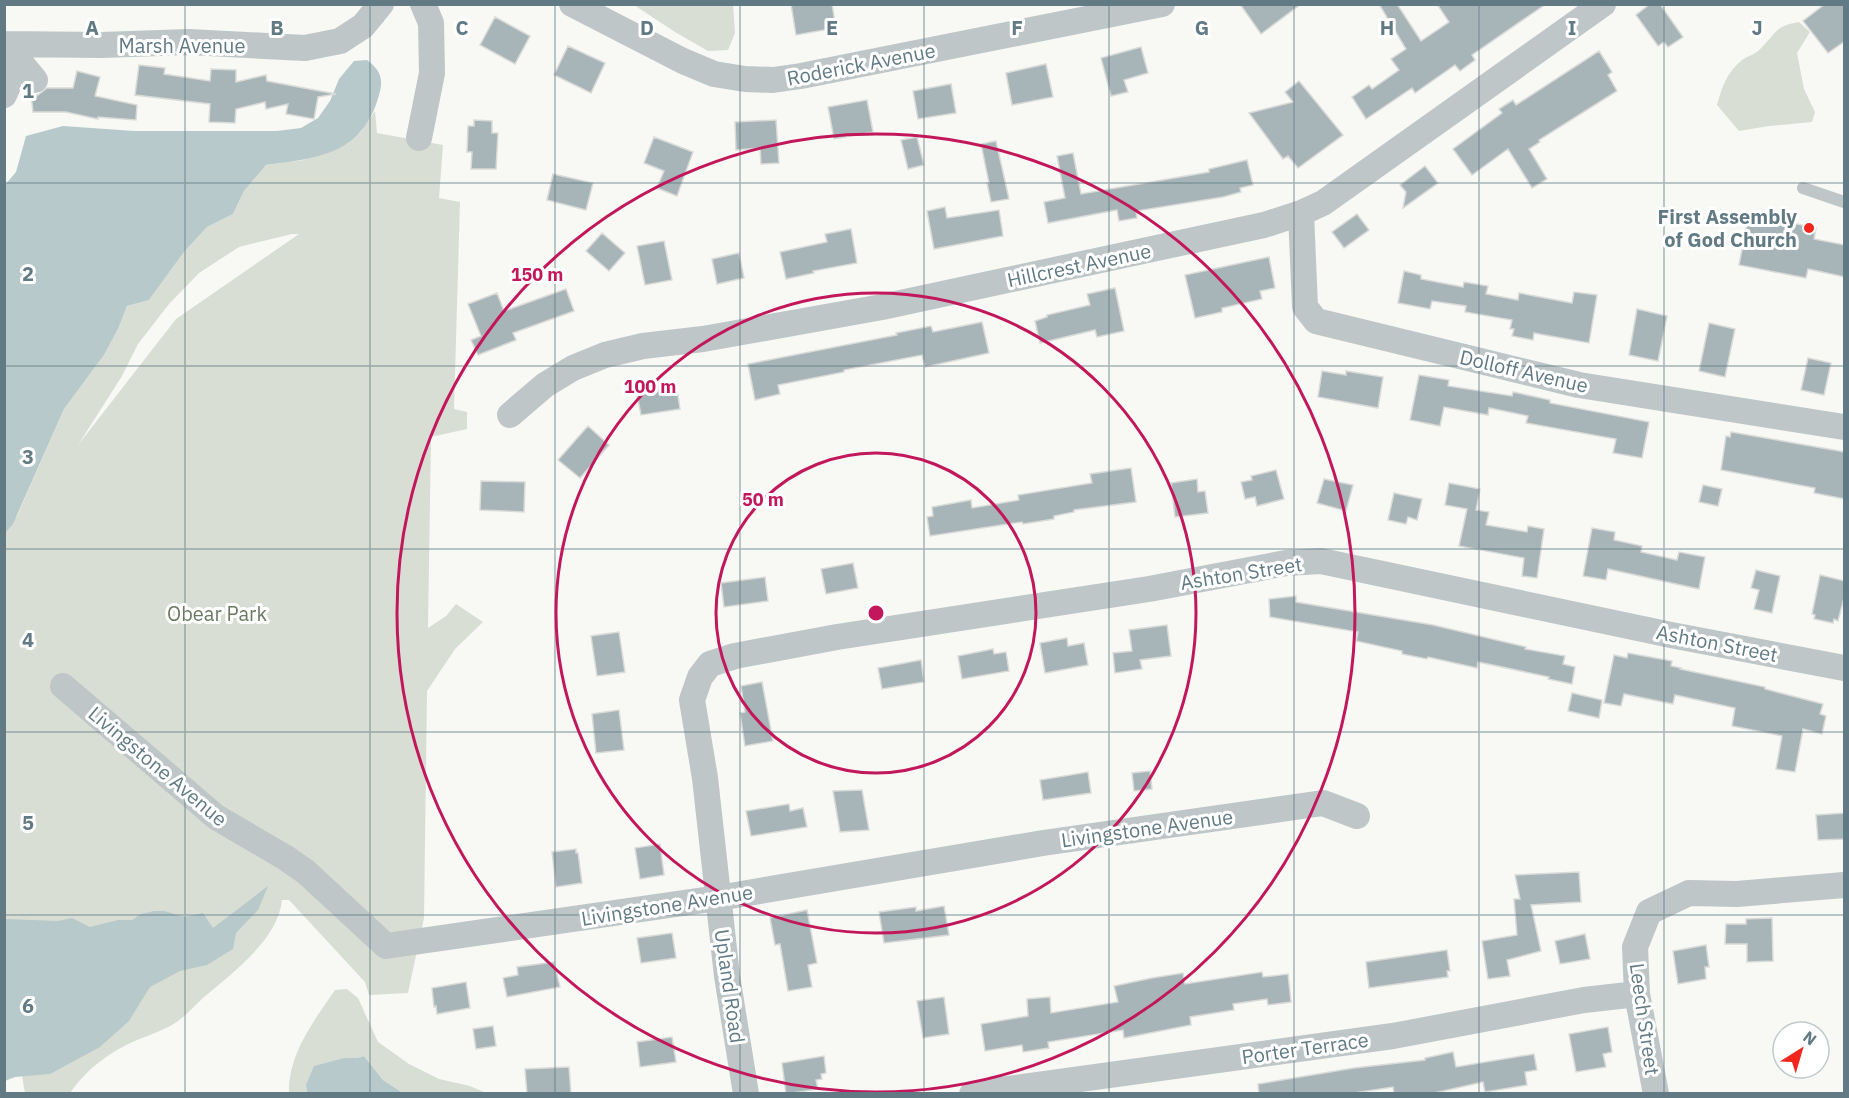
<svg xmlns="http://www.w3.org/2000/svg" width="1849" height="1098" font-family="'IBM Plex Sans',sans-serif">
<rect width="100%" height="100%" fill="#f8f8f5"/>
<path fill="#d9ded4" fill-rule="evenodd" d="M634,5h99l2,28 -7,17 -20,1 -33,-19z
M1799,22l11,10 -13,21 7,36 11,23 -3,10 -43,4 -30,5 -22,-26c5,-18 10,-33 25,-45 5,-4 12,-5 16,-9 18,-16 15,-25 41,-29z
M375,111l2,22 66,12 -4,53 21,4 -6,207 13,3v17l-36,8 -3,191 18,-12 10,-12 27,18 -28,27 -28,42 -3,227 -16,75 -39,2 -4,-13 -76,-82h-7c-4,40 -50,73 -79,98 -10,9 -20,21 -31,27 -11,6 -23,10 -35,15 -26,11 -51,29 -67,53h-45l-21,-118v-446l13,-13 47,-107 40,-54 14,-26 9,-23 22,-6 35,-48 23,-25 26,-13 11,-23 22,-26 38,-5 56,-27zM292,234h7l-123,85 -98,126 44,-69 16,-32 31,-40 30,-31 40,-26z
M347,989l11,9 20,44 31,22 30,15 31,7 16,7h-83l-20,-13 -19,-24 -7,2h-13l-38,27 1,8h-18c-1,-39 25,-72 46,-103z"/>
<path fill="#b7c9cb" d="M367,60c13,10 17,18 12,35 -16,59 -60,63 -113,70l-22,26 -11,23 -26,13 -23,25 -35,48 -22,6 -9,23 -14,26 -40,54 -51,115 -8,9v-348l11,-13 10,-36 37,-10 71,5h143l24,-3 17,-10 12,-17 9,-22 15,-18z
M268,886l-10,24 -22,23 -3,16 -26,16 -27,6 -30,16 -21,34 -29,26 -50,27 -35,3 -10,4v-162l53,2 14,-3 18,9 28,-7h14l9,-6 13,-3h10l21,6 18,-4 10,15z
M364,1056l19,24 20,13h-96l-1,-8 8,-19 30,-8h13z"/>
<path fill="#a7b5b8" stroke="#dadad8" stroke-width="1.5" d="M791,4h41l4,24 -40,7z
M1240,4h61l-40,30z
M1379,4h18l24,37 28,-19 -12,-18h109l-74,51 3,5 -15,11 -5,-6 -40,28 -3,-5 -46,31 -14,-22 17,-12 3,4 27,-19 -8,-11 15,-10z
M1650,4h10l23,33 -15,10 -4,-5 -6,4 -22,-31z
M1825,4h20v37l-17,12 -25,-32z
M495,17l35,19 -15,28 -35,-19z
M568,46l37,17 -14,30 -37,-18z
M1141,47l7,26 -24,7 4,12 -17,4 -10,-38z
M1599,51l13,21 -4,3 9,16 -78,49 1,2 -11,7 18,30 -15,9 -24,-39 -36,26 -19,-26 49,-36 -3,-4 14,-9 3,5z
M1046,64l7,33 -41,8 -6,-32z
M139,65l26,3 -1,6 46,7 1,-12 25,1v12l30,-7 1,6 69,13 -18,3 -4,22 -28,-5 2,-10 -22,5 -1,-7 -29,7 -1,14 -26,-1 1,-18 -75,-9z
M77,71l23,6 -5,19 42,9 -1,15 -38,-3v2l-32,-7h-33l-2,-18 7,1 9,-7h26z
M1299,81l44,54 -45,33 -10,-12 -5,3 -34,-46 44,-11 -8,-10z
M951,84l5,29 -38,6 -5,-28z
M867,100l6,32 -39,7 -6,-32z
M474,120l18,1v12h6l-2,36h-25l1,-17h-5l1,-26h6z
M776,120l3,43 -18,1 -1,-16 -24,2 -1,-28z
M654,137l39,15 -16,44 -20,-8 7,-17 -20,-8z
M917,137l7,28 -16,4 -7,-29z
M996,141l13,58 -18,3 -4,-19h2l-8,-39z
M1073,153l8,41 128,-22v-3l38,-9 6,25 -13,3 1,4 -18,5 -87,14 1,7 -18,3 -2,-11 -69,13 -4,-21 21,-4 -8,-42z
M1425,166l13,17 -35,25 3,-16 -6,-7z
M553,174l40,9 -7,27 -39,-10z
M945,207l2,11 52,-8 4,26 -69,13 -7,-38z
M1357,214l12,16 -25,18 -12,-16z
M1749,214l67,14 -2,11 31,6v32l-37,-8 -2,9 -67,-13z
M851,229l6,34 -44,8 1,2 -28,6 -6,-27 47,-10 -2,-8z
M602,233l23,20 -16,18 -23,-20z
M664,241l8,39 -27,5 -8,-39z
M739,253l5,25 -27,6 -5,-25z
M1269,257l6,31 -15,3 2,8 -40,9v4l-27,6 -10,-43z
M1404,271l17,4v4l42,8 1,-5 24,4 -2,8 32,6 1,-7 53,10 2,-11 23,3 -8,48 -50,-9 -5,-1 -1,7 -21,-4 2,-7h-4l2,-9 -47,-8 1,-6 -34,-5 -2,8 -32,-6z
M1115,288l9,43 -27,6 -2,-7 -55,13 -5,-22 12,-4v-2l43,-10 -3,-11z
M566,289l8,22 -61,22 3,7 -38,15 -7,-15 10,-4 -13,-32 29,-11 7,18z
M1637,309l30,7 -9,45 -29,-6z
M982,322l7,31 -64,14 -3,-12 -78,15v2l-66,13 2,9 -25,6 -7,-36 149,-29 -1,-2 35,-7 2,6z
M1709,323l26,6 -10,48 -26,-6z
M1808,358l23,5 -7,32 -23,-5z
M1322,371l24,4v-4l37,6 -5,31 -60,-11z
M1419,375l30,5 -1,6 64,10 1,-4 37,8v3l99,19 -7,36 -29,-5 3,-14 -90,-16 2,-7 -39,-8 -1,7 -44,-8 -4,19 -30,-6z
M676,382l4,27 -39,6 -5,-26z
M588,426l21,19 -29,33 -22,-18z
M1731,432l114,20v47l-31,-6 1,-5 -94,-18 5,-34 4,1z
M1131,468l5,34 -62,8v2l-20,4v3l-31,5 -1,-2 -92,14 -3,-19 6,-1 -1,-9 39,-7 1,8 47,-8 -1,-5 74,-12 -2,-9z
M1276,470l8,29 -27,7 -2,-9 -10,2 -4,-17 11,-2 -1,-4z
M1197,479l1,13 7,-1 3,22 -33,4 -4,-34z
M1324,479l29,6 -7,26 -29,-8z
M481,481l44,1 -1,30 -44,-2z
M1449,483l31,6 -4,21 13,2 -3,13 41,7 1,-6 16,3 -7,49 -15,-2 2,-18 -65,-12 8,-37 -22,-4z
M1703,485l19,4 -4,17 -19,-4z
M1394,493l28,6 -5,21 -9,-3 -2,7 -18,-4z
M1592,528l23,4 -1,8 28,6 -1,6 36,8 2,-8 26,5 -6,32 -91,-20 -2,11 -23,-4z
M853,563l5,25 -32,6 -5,-25z
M1756,570l24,6 -8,37 -18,-4 5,-19 -8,-2z
M1820,575l25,6v13l-7,27 -4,-2 -1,4 -19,-4 1,-4 -3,-1z
M765,577l3,24 -44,6 -3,-24z
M1296,596v6l137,23 93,22 -1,2 40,7 -2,8 12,3 -3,17 -24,-5 1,-2 -71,-15 -1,6 -49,-11 -1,2 -25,-5v-3l-46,-10 2,-9 -88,-15 -1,-18z
M1167,625l4,31 -31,4 2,9 -27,4 -2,-20 19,-2 -3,-21z
M619,632l6,40 -28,4 -6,-40z
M1067,638l1,8 16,-3 4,22 -43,8 -5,-30z
M993,649l1,5 12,-2 3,19 -47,8 -4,-23z
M1628,653l44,8 -1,5 10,2 -1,1 85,18v2l58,15 -3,10 6,2 -4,18 -19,-5 -8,43 -19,-3 6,-33 -50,-10 3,-18 -60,-13 -2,9 -49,-10 -3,12 -17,-3 10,-48 13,3z
M921,660l3,22 -42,7 -4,-21z
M762,682l11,59 -28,5 -5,-33 5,-1 -4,-26z
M1572,693l30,7 -3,18 -31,-7z
M619,710l5,40 -28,3 -4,-39z
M1150,771l2,18 -18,2 -2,-18z
M1088,772l3,21 -48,7 -3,-20z
M862,790l7,40 -29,2 -7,-41z
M789,804l1,7 13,-3 4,19 -56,9 -5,-25z
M1845,813v26l-27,1 -2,-25z
M660,844l4,31 -24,4 -5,-31z
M576,849v4h2l4,30 -26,4 -4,-35z
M1579,872l2,30 -50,3 10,46 -34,9 3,16 -22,3 -6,-38 35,-6 -3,-36h6l-5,-24z
M944,906l5,29 -65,8 -5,-31 37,-5v4z
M807,910l10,53 -9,2 4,22 -24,4 -8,-47 -5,1 -5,-27z
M1772,918l1,43 -26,1v-18h-22l1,-20h20v-5z
M672,933l4,25 -35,5 -4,-25z
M1585,934l5,25 -30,5 -5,-23z
M1706,945l3,22h-4l1,12 -28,5 -5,-33z
M1447,950l3,21h-3l1,6 -79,11 -3,-26z
M554,962l6,25 -53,10 -4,-19 15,-3 -1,-8z
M1262,972l1,5 25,-3 3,28 -23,3 -1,-6 -34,5 1,6 -44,7 1,8 -67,13 -1,-8 -75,12 1,6 -26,4 -1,-7 -37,6 -4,-27 47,-8 -1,-17 23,-2 1,16 67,-11 -4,-16 38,-8 31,-5 2,11z
M466,982l4,26 -33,6 -1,-8 -2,1 -2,-19z
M944,997l5,37 -26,4 -6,-37z
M493,1026l3,20 -20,3 -3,-20z
M1608,1027l4,25 -9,2 3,13 -30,5 -7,-38z
M672,1037l4,25 -36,5 -3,-25z
M1453,1052l3,15 78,-13 3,16 -12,2 2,13 -42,7 -2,-10 -53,12h-36l-1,-7 -46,7h-88l-1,-10 96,-16 71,-8v-2z
M824,1056l2,17 -5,1 1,5 -6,1 2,9 -32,5 -4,-31z
M569,1067l2,27h-44l-2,-25z"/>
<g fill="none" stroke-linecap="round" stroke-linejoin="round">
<path stroke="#bec6c8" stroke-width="12" d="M1803,188l41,14"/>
<path stroke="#bec6c8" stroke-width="26" d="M572,4l111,57 31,13 31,5 28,1 28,-4 361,-72
M4,44l97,1 88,-3 116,6 35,-7 23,-15 18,-22
M5,44l30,36
M4,95l4,-9 -3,-42
M419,138l13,-65 -1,-50 -8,-19
M1301,213l4,94 11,14 263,64 265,42
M510,415l35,-30 28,-17 32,-13 38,-9 60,-7 179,-32 382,-82 37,-12 22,-10 280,-199
M63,686l153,131 70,41 20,14 80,74 332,-48 325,-55 280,-40 34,13
M746,1094l-19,-118 -22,-198 -13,-78 8,-23 10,-13 25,-8 102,-19 312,-48 137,-26 35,-2 350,74 173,33
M972,1094l421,-58 191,-36 53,-6
M1656,1094l-19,-100 -2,-47 14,-35 40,-19 48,1 107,-9"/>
</g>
<path fill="none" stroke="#617a83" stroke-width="1.5" stroke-opacity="0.55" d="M185,4v1090M370,4v1090M555,4v1090M740,4v1090M924,4v1090M1109,4v1090M1294,4v1090M1479,4v1090M1664,4v1090M4,183h1840M4,366h1840M4,549h1840M4,732h1840M4,915h1840"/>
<g fill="none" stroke="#c2185b" stroke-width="3">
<circle cx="876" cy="613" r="160"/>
<circle cx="876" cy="613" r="320"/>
<circle cx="876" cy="613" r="479"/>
</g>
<circle fill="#f1271d" stroke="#fff" stroke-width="2" cx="1809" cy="228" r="6"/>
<g text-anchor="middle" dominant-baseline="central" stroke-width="6" stroke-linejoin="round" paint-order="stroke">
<g font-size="20" fill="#617a83" stroke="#fff">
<text x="182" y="45">Marsh Avenue</text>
<text transform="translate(861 64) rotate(-11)">Roderick Avenue</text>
<text transform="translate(1079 265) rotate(-12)">Hillcrest Avenue</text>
<text transform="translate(1524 371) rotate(13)">Dolloff Avenue</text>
<text transform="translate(1241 573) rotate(-9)">Ashton Street</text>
<text transform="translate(1717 643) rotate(11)">Ashton Street</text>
<text transform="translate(158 766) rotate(40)">Livingstone Avenue</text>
<text transform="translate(1147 828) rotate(-8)">Livingstone Avenue</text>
<text transform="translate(667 905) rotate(-9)">Livingstone Avenue</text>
<text transform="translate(730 986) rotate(82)">Upland Road</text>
<text transform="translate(1645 1019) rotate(82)">Leech Street</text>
<text transform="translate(1305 1048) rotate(-8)">Porter Terrace</text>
</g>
<g font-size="20" font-weight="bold" fill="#617a83" stroke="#fff" text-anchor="end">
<text x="1797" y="216">First Assembly<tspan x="1797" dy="23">of God Church</tspan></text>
</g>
<g font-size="20" fill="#6a7a60" stroke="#fff">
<text x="217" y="613">Obear Park</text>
</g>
</g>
<g font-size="20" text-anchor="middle" font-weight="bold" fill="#617a83" stroke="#fff" stroke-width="6" stroke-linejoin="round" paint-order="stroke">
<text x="92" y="35">A</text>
<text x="277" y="35">B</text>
<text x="462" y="35">C</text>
<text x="647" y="35">D</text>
<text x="832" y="35">E</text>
<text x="1017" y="35">F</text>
<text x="1202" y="35">G</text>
<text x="1387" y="35">H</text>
<text x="1572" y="35">I</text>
<text x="1757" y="35">J</text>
<text x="28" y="98">1</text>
<text x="28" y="281">2</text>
<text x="28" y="464">3</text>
<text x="28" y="647">4</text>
<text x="28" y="830">5</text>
<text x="28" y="1013">6</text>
</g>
<circle cx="876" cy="613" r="9" fill="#c2185b" stroke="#fff" stroke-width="3"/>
<g font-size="18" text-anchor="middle" font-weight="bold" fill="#c2185b" stroke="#fff" stroke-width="6" stroke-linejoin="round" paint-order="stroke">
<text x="537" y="281">150 m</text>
<text x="650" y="393">100 m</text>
<text x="763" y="506">50 m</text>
</g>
<rect width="1849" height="1098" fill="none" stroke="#617a83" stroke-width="12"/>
<g transform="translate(1801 1050) rotate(37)"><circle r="28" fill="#ffffff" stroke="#c0cacd" stroke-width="1.5"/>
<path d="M0-4.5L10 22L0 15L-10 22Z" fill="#f1271d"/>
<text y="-9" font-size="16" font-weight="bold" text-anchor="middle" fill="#617a83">N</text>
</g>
</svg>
